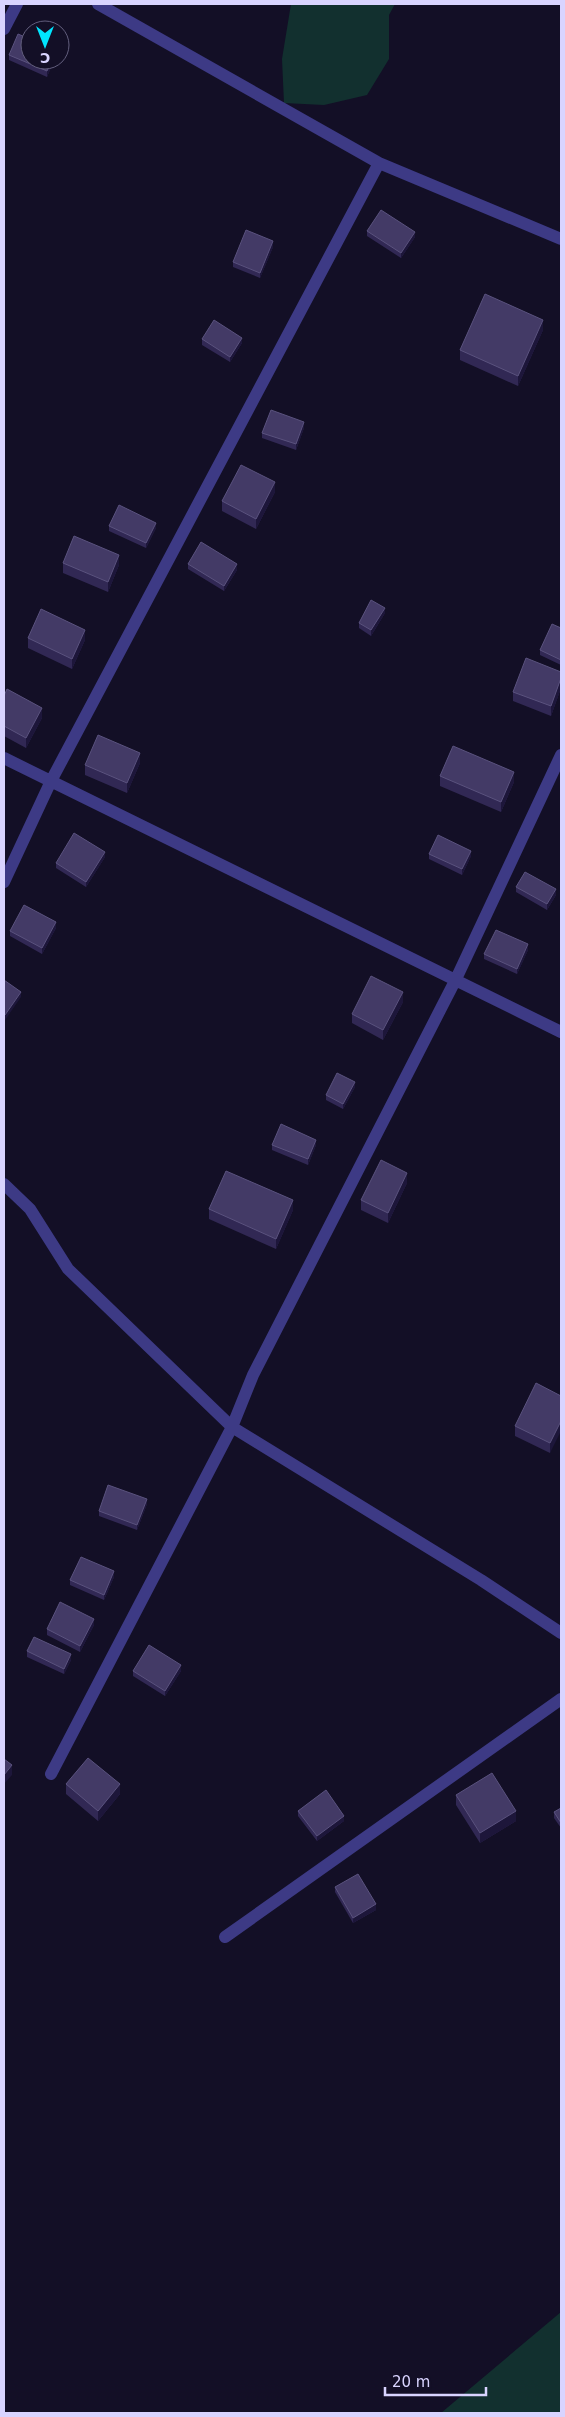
<svg xmlns="http://www.w3.org/2000/svg" width="565" height="2417" font-family="'DejaVu Sans',sans-serif">
<rect width="100%" height="100%" fill="#130f26"/>
<path fill="#12302f" d="M291,4h104l-6,11v44l-22,36 -43,10 -40,-2 -2,-44z
M561,2312v101h-120z"/>
<g fill="none" stroke-linecap="round" stroke-linejoin="round">
<path stroke="#3d3a85" stroke-width="12" d="M98,4l281,159 182,76
M4,29l13,-25
M4,758l557,274
M4,882l47,-101 328,-618
M4,1184l26,25 38,60 164,158 249,153 80,53
M51,1774l181,-347 21,-52 203,-396 105,-224
M225,1937l336,-238"/>
</g>
<path fill="#312854" d="M9,55l45,5 -7,17 -38,-17z
M367,231l48,6 -14,21 -34,-22z
M273,247l-13,31 -27,-11v-5z
M543,330l-25,56 -58,-26v-10z
M202,339l40,4 -12,19 -28,-17z
M304,428l-8,22 -34,-12v-5z
M275,492l-19,37 -34,-18v-10z
M109,526l47,2 -10,20 -37,-17z
M63,563l56,2 -11,27 -45,-19z
M188,564l49,6 -13,21 -36,-22z
M385,613l-14,23 -12,-8v-5z
M561,628v37l-21,-10v-5z
M28,638l57,2 -13,29 -44,-21z
M561,672v16l-10,28 -38,-15v-9z
M4,696l38,22 -16,30 -22,-12z
M140,763l-13,30 -42,-18v-10z
M440,776l74,6 -13,30 -61,-26z
M429,854l42,2 -9,19 -33,-16z
M105,857l-19,30 -30,-19v-5z
M516,887l40,8 -9,15 -31,-18z
M56,928l-14,26 -32,-18v-5z
M528,950l-11,24 -33,-15v-5z
M403,1002l-20,38 -31,-17v-9z
M355,1087l-12,22 -17,-9v-5z
M272,1145h44l-8,20 -36,-15z
M407,1183l-19,40 -27,-13v-10z
M209,1209l84,1 -17,39 -67,-30z
M561,1396l-11,57 -35,-17v-10z
M147,1504l-10,26 -38,-14v-5z
M114,1577l-10,23 -34,-15v-5z
M94,1625l-14,27 -33,-17v-6z
M27,1651l44,9 -7,14 -37,-17z
M133,1671h48l-16,25 -32,-20z
M66,1784l54,10 -22,27 -32,-27z
M456,1795l60,26 -36,22 -24,-38z
M561,1808v20l-7,-10v-6z
M298,1811l46,10 -27,20 -19,-25z
M335,1887l41,23 -23,13 -18,-31z"/>
<path fill="#1d163a" d="M52,60h2l-7,17v-6z
M415,232v5l-14,21v-5z
M273,241v6l-13,31v-5z
M543,320v10l-25,56v-10z
M242,338v5l-12,19v-5z
M304,422v6l-8,22v-6z
M275,482v10l-19,37v-10z
M156,523v5l-10,20v-5z
M119,555v10l-11,27v-10z
M237,564v6l-13,21v-5z
M385,608v5l-14,23v-6z
M85,630v10l-13,29v-10z
M561,678v10l-10,28v-10z
M42,708v10l-16,30v-10z
M140,753v10l-13,30v-10z
M514,772v10l-13,30v-10z
M471,851v5l-9,19v-6z
M105,852v5l-19,30v-5z
M556,889v6l-9,15v-6z
M56,922v6l-14,26v-6z
M528,944v6l-11,24v-5z
M21,992v5l-16,23v-5z
M403,992v10l-20,38v-10z
M355,1082v5l-12,22v-5z
M316,1140v5l-8,20v-6z
M407,1173v10l-19,40v-10z
M293,1200v10l-17,39v-10z
M561,1421v10l-11,22v-10z
M147,1499v5l-10,26v-5z
M114,1571v6l-10,23v-5z
M94,1619v6l-14,27v-6z
M71,1654v6l-7,14v-5z
M181,1665v6l-16,25v-5z
M12,1765v10l-8,9v-9z
M120,1784v10l-22,27v-10z
M516,1811v10l-36,22v-10z
M344,1816v5l-27,20v-5z
M376,1904v6l-23,13v-5z"/>
<path fill="#433a66" stroke="#5a527e" d="M18,34l12,5v21h22l-5,11 -38,-16z
M381,210l34,22 -14,21 -34,-22z
M246,230l27,11 -13,32 -27,-11z
M485,294l58,26 -25,56 -58,-26z
M214,320l28,18 -12,19 -28,-18z
M271,410l33,12 -8,22 -34,-11z
M241,465l34,17 -19,37 -34,-18z
M119,505l37,18 -10,20 -37,-17z
M74,536l45,19 -11,27 -45,-19z
M201,542l36,22 -13,22 -36,-22z
M371,600l14,8 -14,22 -12,-7z
M41,609l44,21 -13,29 -44,-21z
M552,624l9,4v32l-21,-10z
M526,658l35,14v6l-10,28 -38,-14z
M7,689l35,19 -16,30 -22,-12v-30z
M98,735l42,18 -13,30 -42,-18z
M453,746l61,26 -13,30 -61,-26z
M74,833l31,19 -19,30 -30,-19z
M438,835l33,16 -9,18 -33,-15z
M525,872l31,17 -9,15 -31,-17z
M24,905l32,17 -14,26 -32,-17z
M496,930l32,14 -11,25 -33,-15z
M371,976l32,16 -20,38 -31,-16z
M4,980l17,12 -16,23 -1,-1z
M337,1073l18,9 -12,22 -17,-9z
M281,1124l35,16 -8,19 -36,-14z
M381,1160l26,13 -19,40 -27,-13z
M226,1171l67,29 -17,39 -67,-30z
M536,1383l25,13v25l-11,22 -35,-17z
M108,1485l39,14 -10,26 -38,-14z
M81,1557l33,14 -10,24 -34,-15z
M60,1602l34,17 -14,27 -33,-17z
M34,1637l37,17 -7,15 -37,-18z
M149,1645l32,20 -16,26 -32,-20z
M88,1758l32,26 -22,27 -32,-27z
M4,1759l8,6 -8,10z
M492,1773l24,38 -36,22 -24,-38z
M326,1790l18,26 -27,20 -19,-25z
M561,1808v15l-7,-11z
M358,1874l18,30 -23,14 -18,-31z"/>
<rect width="565" height="2417" fill="none" stroke="#d9d4ff" stroke-width="10"/>
<g transform="translate(45 45) rotate(180)"><circle r="24" fill="#130f26" stroke="#625e7d"/>
<path d="M0-4L9 19L0 12L-9 19Z" fill="#00e5ff"/>
<text y="-8" font-size="14" font-weight="bold" text-anchor="middle" fill="#d9d4ff">С</text>
</g>
<path d="M385 2387v8h101v-8" fill="none" stroke="#d9d4ff" stroke-width="2.5"/>
<text x="392" y="2387" font-size="15" fill="#d9d4ff" stroke="#130f26" stroke-width="4" paint-order="stroke">20 m</text>
</svg>
